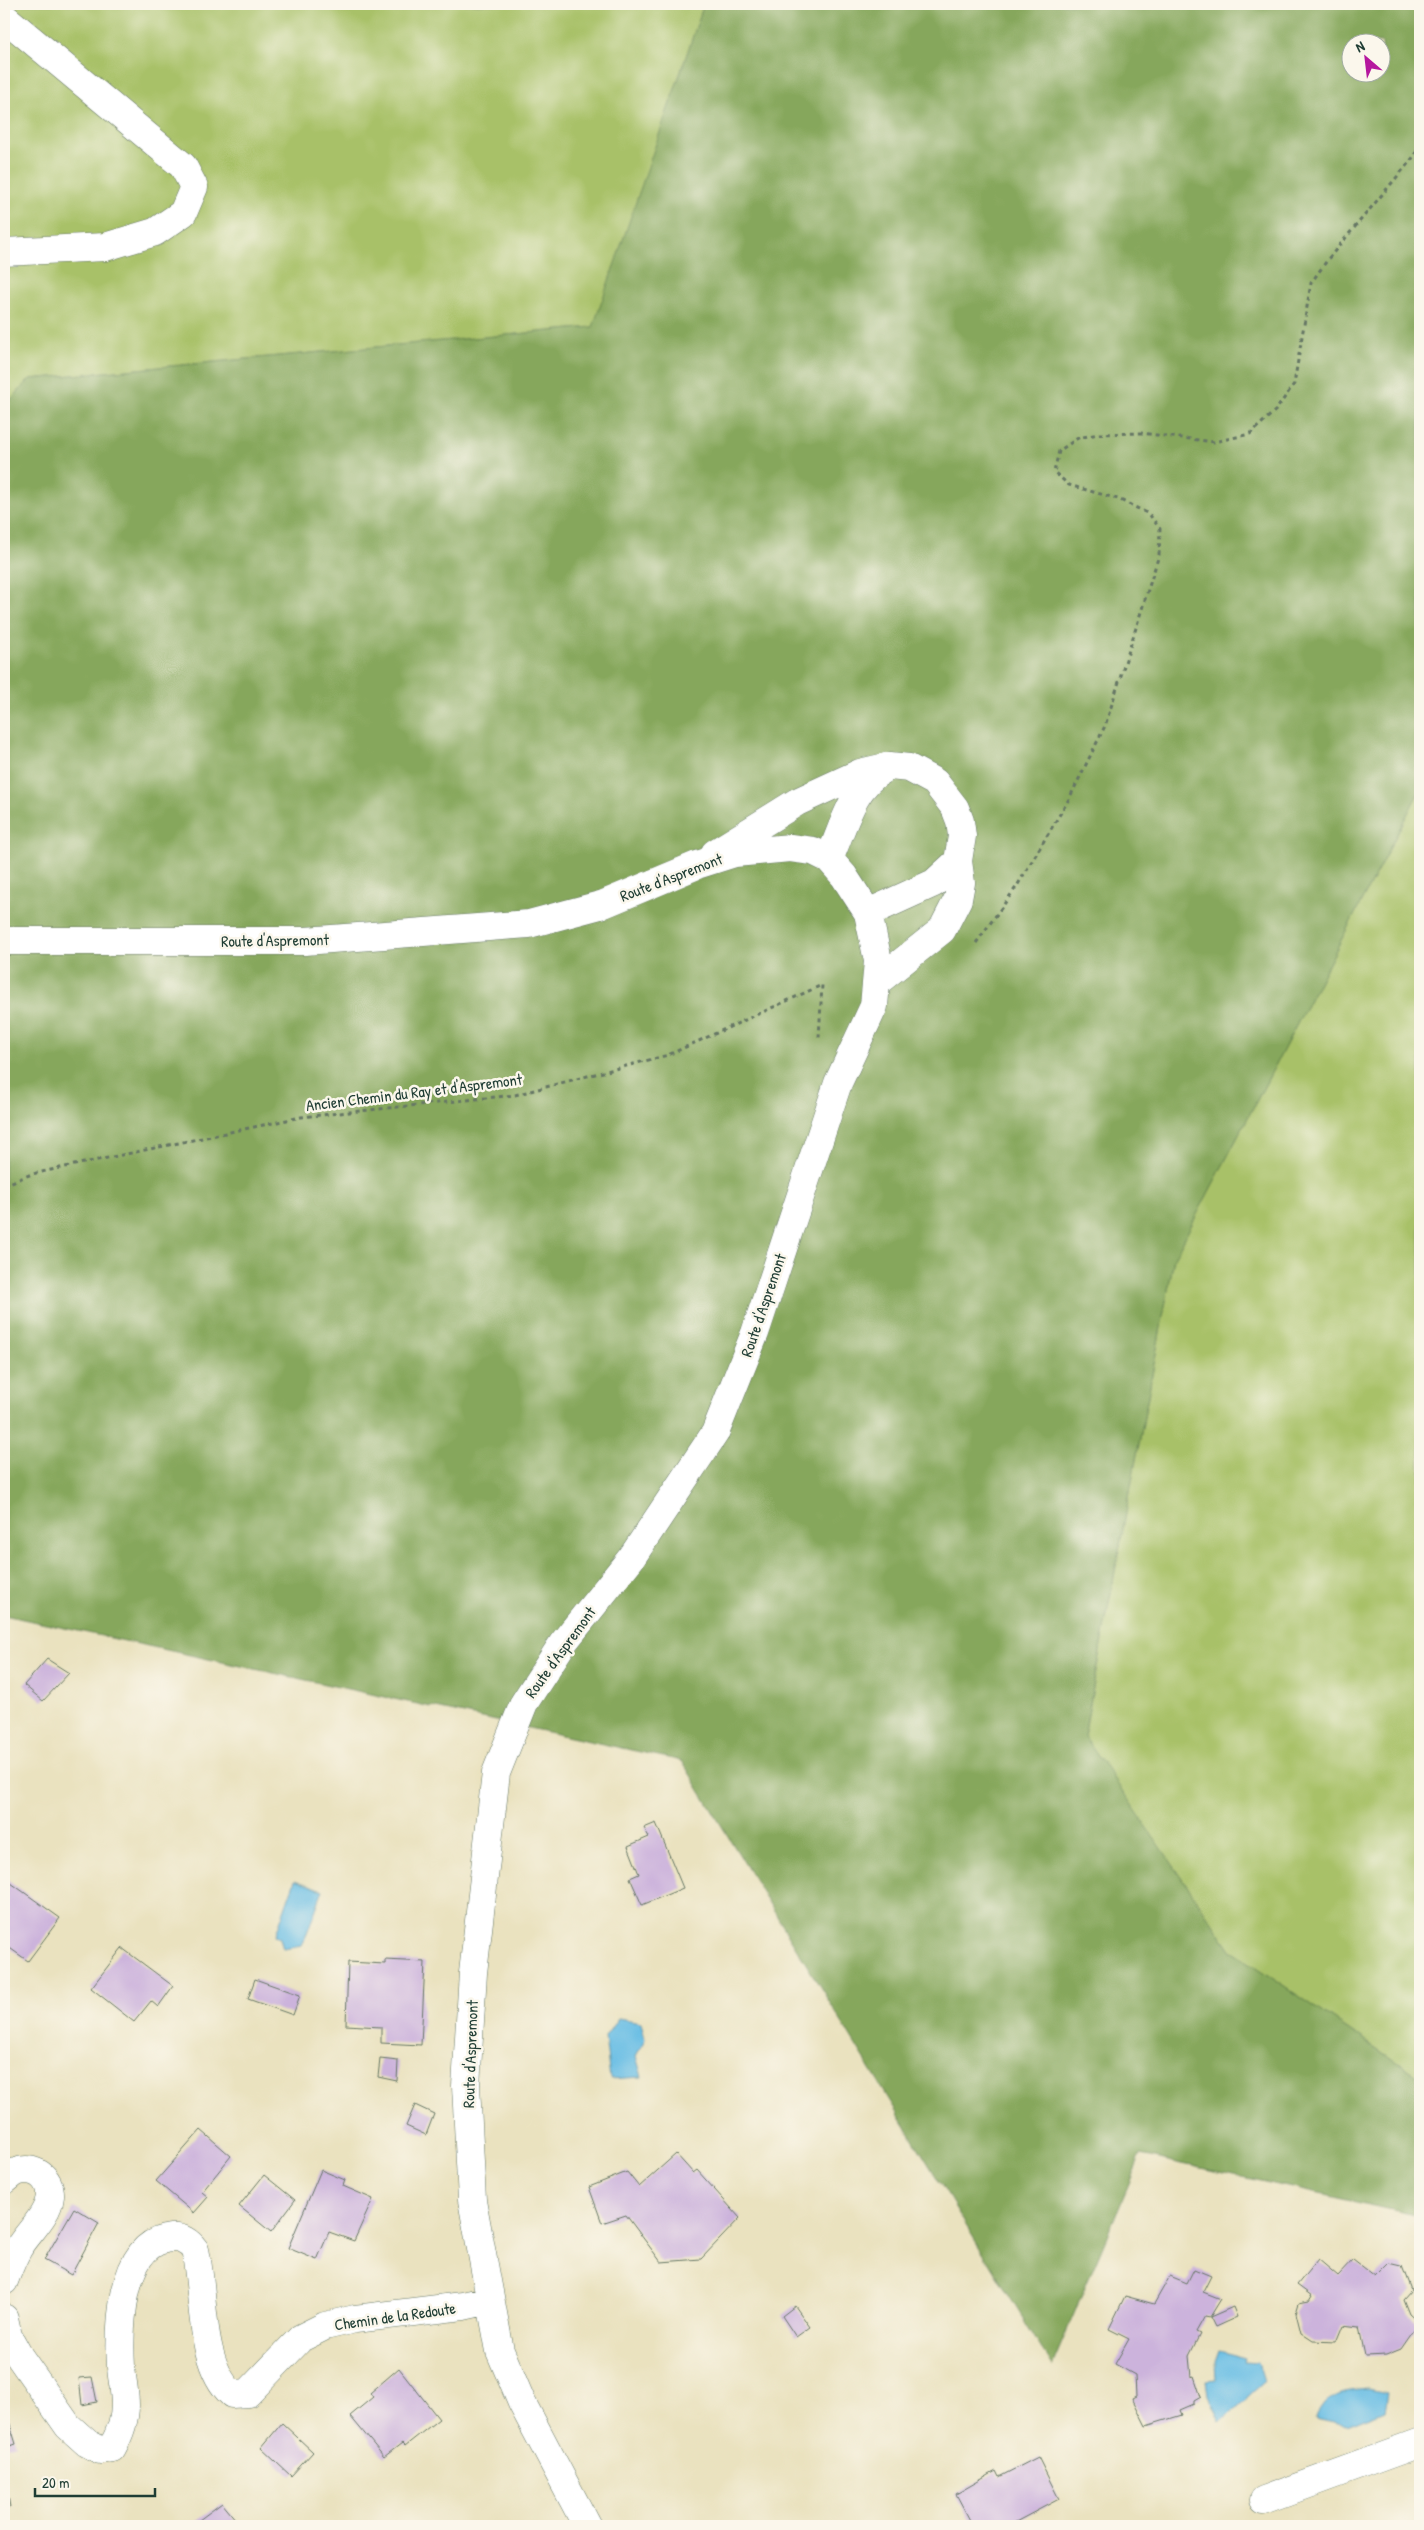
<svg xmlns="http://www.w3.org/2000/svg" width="1424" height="2530" font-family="'Patrick Hand',sans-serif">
<rect width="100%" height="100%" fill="#fbf7ec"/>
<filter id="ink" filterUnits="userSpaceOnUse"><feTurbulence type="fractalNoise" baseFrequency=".02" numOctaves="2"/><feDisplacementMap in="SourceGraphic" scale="10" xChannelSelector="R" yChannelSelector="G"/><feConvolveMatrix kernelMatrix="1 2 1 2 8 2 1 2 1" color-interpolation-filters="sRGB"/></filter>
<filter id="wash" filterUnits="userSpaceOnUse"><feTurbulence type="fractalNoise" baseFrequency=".0096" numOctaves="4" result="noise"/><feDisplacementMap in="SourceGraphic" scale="20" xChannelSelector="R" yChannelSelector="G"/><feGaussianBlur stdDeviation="1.12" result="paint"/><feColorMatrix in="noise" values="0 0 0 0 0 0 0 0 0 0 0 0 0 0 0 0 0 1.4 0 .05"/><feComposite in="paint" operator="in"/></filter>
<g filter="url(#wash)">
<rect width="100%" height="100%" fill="#eae2bf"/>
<path fill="#a8c167" stroke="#647f4e" d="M4,4h700l-110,323 -564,52 -26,28z
M1420,790v1288l-188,-127 -148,-215 90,-478z"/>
<path fill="#86a75c" stroke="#527248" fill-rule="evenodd" d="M704,4h716v786l-246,468 -90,477 148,216 188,127v138l-279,-61 -89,211 -370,-605 -678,-146v-1208l26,-28 563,-52zM1352,42h30v30h-30z"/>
<path fill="#67bde4" stroke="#437d8c" d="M295,1880l28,10 -21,56 -19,3 -3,-11 -5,-2z
M618,2018l23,4 4,17 -9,17 6,21 -32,2 -5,-42z
M1219,2351l27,7 -1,4 13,1 6,19 -44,40 -12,-26 -2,-15 10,-1 -1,-18z
M1369,2389l19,4 -3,17 -38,15 -31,-7c15,-27 24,-26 53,-29z"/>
<g id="blocks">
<path fill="#ccb3dc" d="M47,1659l22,14 -26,28 -19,-16z
M656,1823l27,65 -41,17 -12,-27 9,-4 -11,-28 21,-9 -5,-9z
M4,1878l56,40 -32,43 -24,-17z
M122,1948l51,38 -15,21 -7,-6 -17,21 -43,-34z
M385,1960l40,2 -4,83 -40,-2v-16l-35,-2 2,-63 37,2z
M255,1979l45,16 -7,20 -45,-16z
M380,2059l18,2 -1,20 -19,-4z
M415,2105l19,9 -8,21 -20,-9z
M201,2130l30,26 -29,36 6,5 -14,16 -38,-32z
M676,2154l17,19 4,-3 43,48 -39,41 -40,3 -35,-47 -24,8 -13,-36 38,-15 12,15z
M321,2170l24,10 -2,6 30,13 -19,42 -25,-9 -12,28 -29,-12z
M264,2175l31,25 -24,32 -32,-26z
M74,2208l25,15 -28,52 -27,-15z
M1318,2259l20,17 15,-16 22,17 14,-14 13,3 9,24 -8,9 6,15 10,9 -18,26 -15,6 -21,1 -6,-29 -16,-2 -7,17 -23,-1 -12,-8 -5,-20 3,-10 10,-2 3,-5 -15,-11z
M1194,2269l17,7 -8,16 18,7 -11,18 23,-10 4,10 -22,10 -5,-10 -5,-1 -9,16 4,2 -11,22 2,21 3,-1 7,21 -7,4v3l-14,6 2,5 -36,11 -14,-28 4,-2 -1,-21 -20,-11 14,-25 -20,-10 16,-33 29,8 16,-28 17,7z
M795,2306l15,21 -14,10 -14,-21z
M399,2368l40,51 -34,27 -3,-3 -18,14 -34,-41 23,-19 -3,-4z
M92,2377l5,25 -15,3 -3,-27z
M4,2405l12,39 -12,4z
M282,2423l31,29 -22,24 -30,-28z
M1038,2457l21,42 -51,27h-35l-17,-32 40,-23 3,6z
M8,2496l2,11 -6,1v-11z
M222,2503l19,23h-50z"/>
</g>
</g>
<g filter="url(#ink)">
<use href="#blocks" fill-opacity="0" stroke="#667765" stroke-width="1"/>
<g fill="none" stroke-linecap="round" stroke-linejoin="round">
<g stroke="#667765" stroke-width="29">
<path id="minor" d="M4,17l179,149 11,21 -11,26 -28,19 -50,15 -101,5
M715,853l82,-51 63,-29 30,-7 19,2 26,14 20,26 5,13 2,15 -4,25 3,22 -3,16 -16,31 -65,52
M829,859c14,-30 23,-73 54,-89
M868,913l66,-30 24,-22
M4,941h301l224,-17 75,-20 93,-39 38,-12 55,-5 23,3 16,8 15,17 24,37 10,48 -4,45 -36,77 -83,250 -40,100 -83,124 -69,86 -39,60 -28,70 -23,200 -7,113 6,114 28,151 22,52 65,123
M4,2181c4,-3 8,-7 12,-9 17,-7 35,5 34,24 -2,20 -23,37 -32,53 -6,10 -10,22 -14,32
M4,2318l4,18 11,20 49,70 19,17 13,7 12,-2c8,-14 13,-27 13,-43 0,-13 -3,-26 -4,-38 -2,-36 -1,-119 44,-128 12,-3 22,0 30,11 10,42 3,113 37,144l16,-1 53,-55 24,-12 30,-7 108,-13 27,-6
M1264,2500l156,-57"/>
</g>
<path stroke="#667765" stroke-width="3" stroke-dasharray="4 4" stroke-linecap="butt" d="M976,943l41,-57 52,-87 36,-73 54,-171 1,-26 -11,-15 -31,-15 -49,-14 -15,-13 5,-21 19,-13 20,-4 43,-1 73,9 36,-8 26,-24 18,-26 17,-101 17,-24 84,-100 8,-13
M4,1185l28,-11 269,-57 214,-22 153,-40 154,-70 -3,53"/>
<use href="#minor" stroke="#fff" stroke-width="28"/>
</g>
</g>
<g text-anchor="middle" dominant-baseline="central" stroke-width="5" stroke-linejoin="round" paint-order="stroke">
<g font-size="16" fill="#1f3d34" stroke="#fbf7ec">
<text transform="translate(671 877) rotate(-21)">Route d'Aspremont</text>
<text transform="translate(275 940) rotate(-1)">Route d'Aspremont</text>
<text transform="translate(414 1092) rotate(-7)">Ancien Chemin du Ray et d'Aspremont</text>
<text transform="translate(763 1305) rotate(-71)">Route d'Aspremont</text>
<text transform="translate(560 1652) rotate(-54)">Route d'Aspremont</text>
<text transform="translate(470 2054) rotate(-88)">Route d'Aspremont</text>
<text transform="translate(395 2316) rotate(-8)">Chemin de la Redoute</text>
</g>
</g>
<rect width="1424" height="2530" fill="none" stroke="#fbf7ec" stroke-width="20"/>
<g transform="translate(1366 58) rotate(332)"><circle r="24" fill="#fbf7ec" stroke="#a3ada2"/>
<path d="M0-4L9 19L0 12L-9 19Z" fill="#b5179e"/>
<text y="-8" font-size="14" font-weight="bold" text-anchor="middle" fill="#1f3d34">N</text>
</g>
<path d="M35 2488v8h120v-8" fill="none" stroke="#1f3d34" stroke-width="2.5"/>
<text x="42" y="2488" font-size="15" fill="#1f3d34" stroke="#fbf7ec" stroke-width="4" paint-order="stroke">20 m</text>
</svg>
